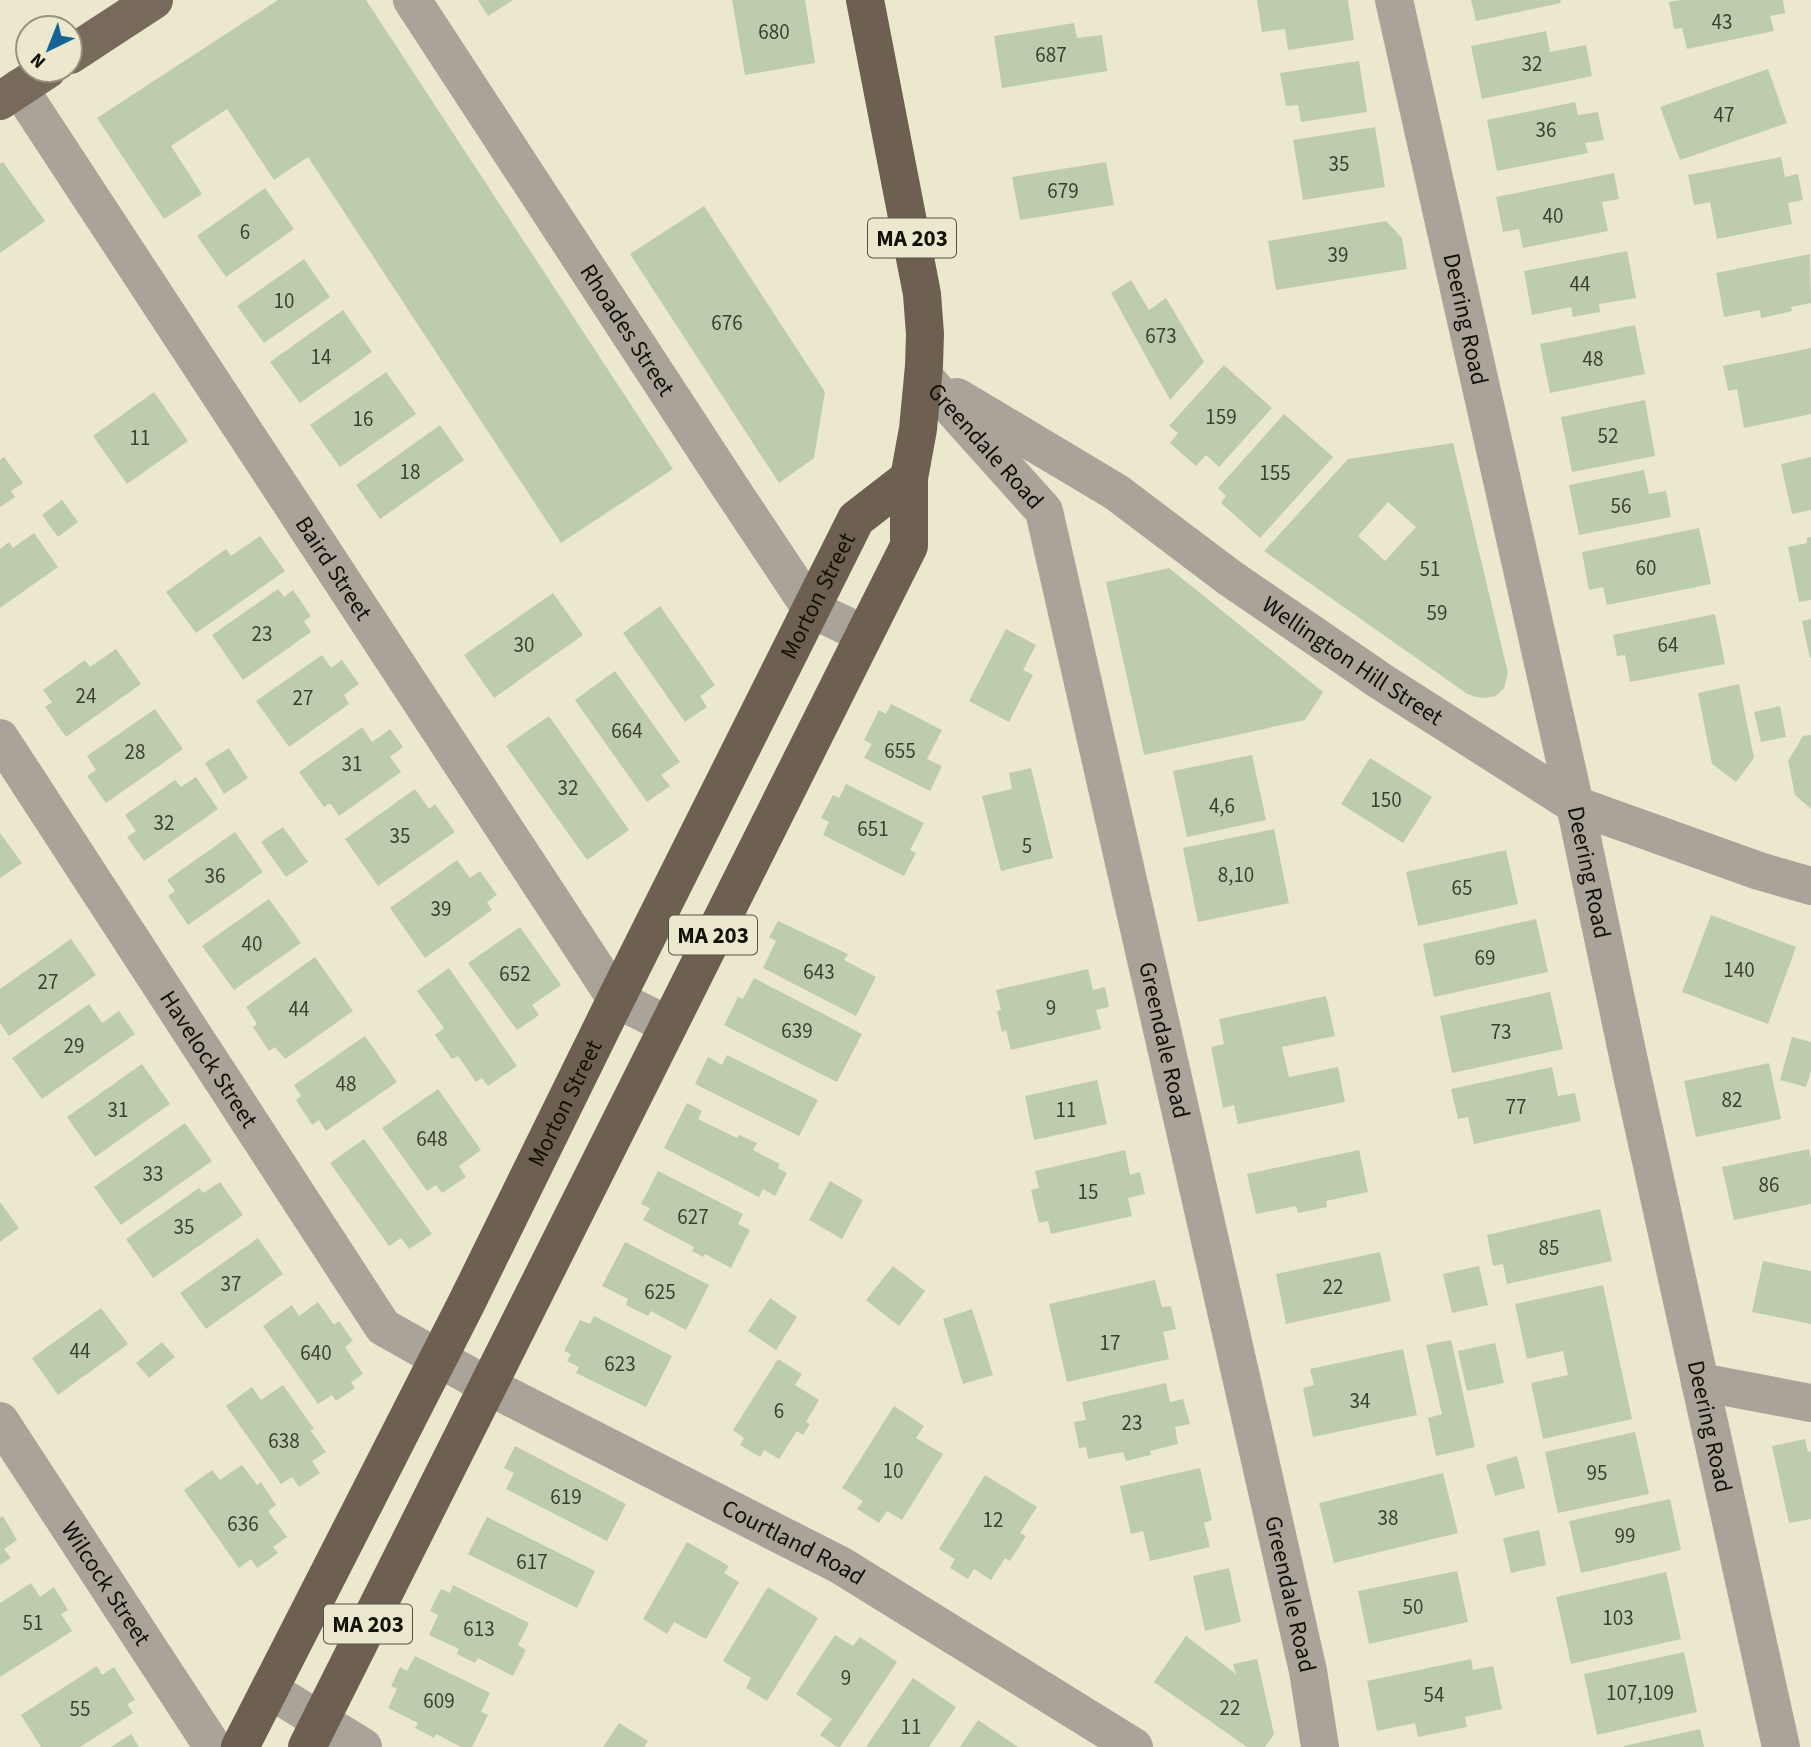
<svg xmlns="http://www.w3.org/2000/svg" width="1811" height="1747" font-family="'Source Sans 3',sans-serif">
<rect width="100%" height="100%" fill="#ece8ce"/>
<path fill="#bdccad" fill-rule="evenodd" d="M278,0h88l307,469 -112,74 -253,-386 -34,23 -47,-71 -56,37 31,48 -38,25 -67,-101z
M478,0h35l-25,16z
M732,0h73l10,63 -70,12z
M1257,0h91l6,40 -66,10 -3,-21 -23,3z
M1471,0h89l1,3 -85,18z
M1680,0h103l2,13 -15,3 4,15 -87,18 -5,-21 -8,1 -5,-27z
M1074,23l3,15 25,-3 5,36 -105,17 -8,-52z
M1546,31l4,21 36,-7 6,31 -110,23 -11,-53z
M1359,61l8,51 -66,10 -3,-17 -12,1 -6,-33z
M1768,69l19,54 -107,37 -20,-53z
M1575,102l3,13 20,-3 6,28 -19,3 3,10 -91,18 -10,-51z
M1375,127l10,60 -82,13 -10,-60z
M1781,157l4,20 13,-3 5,26 -15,3 4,21 -75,15 -7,-37 -16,3 -6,-30z
M3,162l42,59 -45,32v-89z
M1106,162l8,43 -94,15 -8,-43z
M1614,173l5,26 -17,3 6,29 -85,17 -4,-19 -16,3 -7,-35z
M265,188l29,41 -68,48 -29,-41z
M704,206l121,186 -11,66 -35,25 -149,-229z
M1386,221l16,17 5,31 -131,21 -8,-49z
M1627,251l9,47 -37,6 1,8 -27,5 -2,-10 -39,8 -8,-44z
M1810,254l1,49 -20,4 1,4 -31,7 -1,-8 -36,7 -8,-44z
M304,259l26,38 -66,46 -27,-37z
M1131,280l18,30 17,-12 38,64 -34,38 -59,-107z
M343,310l29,42 -72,51 -30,-41z
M1635,325l10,49 -95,19 -10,-49z
M1811,348v66l-67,14 -7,-39 -9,2 -5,-25z
M1224,365l48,43 -53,59 -13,-12 -10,11 -26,-23 8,-10 -9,-7z
M386,372l30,42 -76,53 -30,-42z
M154,392l34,49 -61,43 -34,-48z
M1645,400l10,56 -83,16 -11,-55z
M1284,414l49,43 -73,81 -39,-35 5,-7 -8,-8z
M440,425l24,35 -84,59 -24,-34z
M1453,443l55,230 -4,15 -8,8 -11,2 -10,-1 -9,-4 -202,-142 84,-92zM1388,502l28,25 -31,34 -27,-25z
M4,457l19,26 -12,8 4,6 -15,10v-47z
M1811,457v53l-19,4 -11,-50z
M1644,470l5,24 17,-3 5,26 -92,18 -10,-50z
M62,500l16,22 -20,15 -16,-22z
M1699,528l12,56 -104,21 -4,-18 -14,3 -7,-38z
M34,533l24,34 -58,41v-59l9,-7 4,6z
M260,536l25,35 -89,62 -30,-41 60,-43 5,7z
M1811,537v63l-12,2 -11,-55 19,-4v-5z
M1169,568l154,124 -18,28 -161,35 -38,-173z
M278,589l6,8 9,-7 18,26 -7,5 7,11 -68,48 -31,-45z
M553,593l30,42 -89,63 -30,-43z
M660,606l55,79 -15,11 7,11 -22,15 -62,-89z
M1715,614l10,50 -95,18 -5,-27 -8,1 -4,-21z
M1811,619v39h-1l-8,-37z
M1006,629l30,16 -13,25 10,5 -24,47 -40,-21z
M116,649l25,35 -75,53 -21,-30 7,-5 -9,-12 42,-30 5,7z
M322,655l9,13 11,-8 17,24 -15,11 5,9 -60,43 -33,-46z
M615,671l65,91 -19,13 9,11 -23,16 -72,-102z
M1739,684l15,74 -18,24 -24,-18 -14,-71z
M891,704l51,26 -15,29 15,7 -12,25 -66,-33 8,-14 -8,-4 15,-30 7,4z
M1780,706l6,31 -25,5 -7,-30z
M155,709l28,40 -77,54 -19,-27 9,-6 -9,-14z
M549,716l80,114 -42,30 -81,-114z
M362,727l10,15 18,-13 13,18 -13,10 11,15 -62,44 -9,-13 -6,4 -25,-35z
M1811,735v74l-16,-14 -7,-34 15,-25z
M229,748l19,30 -24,16 -19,-31z
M1252,755l14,65 -79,17 -14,-66z
M1370,758l62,39 -29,46 -62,-39z
M1031,768l22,90 -52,13 -19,-75 30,-7 -3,-16z
M196,777l22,32 -74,52 -17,-24 9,-6 -11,-16 50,-35 6,7z
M846,784l78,39 -14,27 6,3 -12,23 -81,-41 6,-13 -8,-4 12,-23 6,3z
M415,789l14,20 6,-5 20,28 -77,54 -33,-47z
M283,827l25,35 -22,15 -25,-35z
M1274,829l15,74 -91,19 -15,-74z
M235,832l28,40 -75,53 -20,-29 7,-5 -8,-11z
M0,833l22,30 -22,15z
M1506,850l12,54 -100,22 -12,-54z
M457,860l13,18 10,-7 17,24 -10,7 5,8 -67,48 -35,-50z
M269,899l32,44 -67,47 -32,-44z
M1711,915l85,32 -28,77 -86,-32z
M1536,919l12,53 -114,25 -11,-53z
M778,921l70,33 -4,6 32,17 -20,39 -93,-48 13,-27 -7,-4z
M520,927l41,58 -29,20 7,10 -22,15 -49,-67z
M71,939l25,36 -87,61 -9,-13v-34z
M315,957l38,54 -68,48 -10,-12 -6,4 -16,-24 4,-3 -11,-17z
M449,968l68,98 -29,20 -6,-8 -6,4 -18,-26 -6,3 -17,-24 9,-7 -27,-37z
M1088,969l5,21 12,-3 4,20 -13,3 5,19 -90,21 -5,-20 -4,2 -5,-21 4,-1 -5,-20z
M754,978l108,56 -25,48 -113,-57 14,-28 5,2z
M1550,992l13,57 -111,24 -12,-57z
M1326,996l9,40 -53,11 7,30 49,-10 7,35 -107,22 -4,-19 -11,3 -12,-61 13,-3 -5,-25z
M89,1004l13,19 17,-12 16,23 -93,65 -30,-41z
M365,1036l32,46 -71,49 -7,-11 -7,5 -16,-25 5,-4 -7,-11z
M1792,1037l19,5v29l-5,16 -26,-7z
M727,1055l91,45 -19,36 -104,-52 13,-27 14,8z
M1769,1063l12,56 -85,18 -12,-56z
M142,1064l28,40 -75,53 -28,-40z
M1552,1067l6,29 17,-3 6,28 -107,23 -6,-27 -10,2 -7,-30z
M1097,1080l10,44 -73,16 -9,-44z
M438,1089l43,61 -22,16 7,11 -24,16 -6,-8 -9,6 -45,-63z
M687,1103l15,8 -4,8 39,19 2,-3 18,8 -4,7 27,14 -2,4 9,5 -12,23 -12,-7 -4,8 -95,-49z
M185,1123l27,38 -91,64 -27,-38z
M364,1139l68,95 -23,15 -8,-11 -12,8 -59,-83z
M1809,1149l2,9v46l-77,16 -12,-53z
M1125,1150l5,25 10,-3 5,22 -17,4 4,18 -81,18 -3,-13 -9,2 -8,-33 8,-2 -4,-17z
M1359,1150l9,42 -42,9 1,6 -29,6 -2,-7 -40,8 -9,-40z
M658,1171l85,43 -5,10 12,6 -19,38 -26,-14 -2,3 -11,-6 2,-4 -51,-27 7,-12 -9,-4z
M830,1181l33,19 -21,39 -33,-19z
M220,1182l23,33 -90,63 -27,-39 73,-51 4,5z
M0,1202l19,26 -19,14z
M1600,1209l12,52 -105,23 -4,-20 -10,2 -6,-31z
M258,1238l25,36 -77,55 -26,-36z
M625,1242l84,43 -23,45 -35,-19 -3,5 -22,-11 2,-6 -26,-13z
M1380,1252l11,49 -105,23 -10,-50z
M1763,1261l48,10v53l-59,-12z
M893,1266l32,25 -26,35 -33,-26z
M1479,1266l9,39 -36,8 -9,-39z
M1155,1280l7,27 9,-1 5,23 -13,3 6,27 -102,23 -18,-78z
M1603,1285l29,134 -89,20 -12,-56 37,-8 -5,-24 -36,8 -12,-55z
M770,1298l27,19 -21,33 -28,-19z
M318,1302l16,23 5,-4 14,20 -8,6 18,27 -12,8 4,6 -19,13 -4,-6 -14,9 -55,-78 29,-21 7,11z
M101,1308l27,36 -70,51 -26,-37z
M972,1309l21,66 -30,9 -20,-65z
M594,1316l78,40 -26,51 -70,-34 3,-6 -12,-6 4,-7 -7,-3 16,-31 10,4z
M1451,1340l24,107 -39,9 -8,-38 14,-4 -16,-69z
M162,1342l13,15 -26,21 -13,-15z
M1495,1343l9,40 -37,8 -9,-40z
M1403,1349l14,66 -104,22 -10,-49 11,-3 -4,-16z
M778,1359l24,15 -7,11 24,15 -13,22 4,2 -7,11 -6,-4 -18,28 -15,-9 -4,7 -20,-12 4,-7 -11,-8z
M1166,1383l4,19 13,-3 7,25 -15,3 3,17 -28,7 1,4 -25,6 -3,-9 -35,7 -2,-12 -7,1 -5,-26 12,-2 -4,-18z
M283,1385l31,44 -4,1 16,22 -14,9 8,12 -21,14 -7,-10 -11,7 -55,-78 26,-19 9,13z
M894,1406l30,20 -8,12 27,16 -41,66 -15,-9 -8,12 -22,-14 6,-8 -21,-13z
M1635,1432l14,62 -91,19 -13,-61z
M1805,1439l3,13 3,-1v68l-22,4 -17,-77z
M515,1446l111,58 -19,37 -101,-52 8,-16 -10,-5z
M1517,1456l8,32 -30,8 -9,-31z
M242,1465l15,20 4,-3 15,23 -8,6 19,26 -14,10 5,6 -21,15 -6,-9 -12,9 -55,-78 28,-20 8,10z
M1200,1468l12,52 -8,3 6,24 -60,14 -7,-30 -12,3 -11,-48z
M1443,1473l15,60 -124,30 -15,-60z
M985,1475l52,32 -17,26 6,3 -16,25 -5,-3 -14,22 -17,-11 -6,10 -18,-11 5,-9 -16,-10z
M1670,1499l11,51 -100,23 -12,-52z
M3,1516l14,24 -13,9 7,9 -11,7v-47z
M487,1517l108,54 -18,37 -109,-54z
M1539,1530l7,35 -35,8 -8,-35z
M687,1542l42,24 -5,7 15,9 -33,57 -32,-17 -7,12 -24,-15z
M1229,1568l12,54 -36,9 -12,-55z
M1457,1571l11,51 -99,22 -11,-53z
M1666,1572l15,67 -110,25 -15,-67z
M31,1583l9,14 14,-10 14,23 -7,4 11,17 -72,46v-74z
M453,1585l76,38 -11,22 8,5 -13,26 -35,-18 -3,5 -18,-9 2,-5 -30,-14 9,-20 -8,-4 11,-22 9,4z
M768,1587l50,31 -51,83 -21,-13 5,-10 -28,-17z
M835,1635l18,11 7,-9 37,25 -57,85h-3l-17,-12 12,-16 -36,-25z
M1186,1636l50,38 -3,-10 24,-5 17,75 -9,13h-18l-93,-65z
M1684,1652l13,60 -100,23 -13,-61z
M415,1656l75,37 -9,19 7,3 -16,32h-11l-25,-13 -2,4 -19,-10 3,-5 -30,-15 9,-19 -6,-3 9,-19 7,4z
M1471,1659l2,11 20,-4 9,43 -37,8 2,10 -49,10 -3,-14 -38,8 -10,-50z
M97,1666l5,9 12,-8 21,33 -8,4 6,9 -53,34h-39l-20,-32z
M913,1678l43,29 -27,40h-63z
M978,1720l40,27h-58z
M619,1723l29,18 -4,6h-41z
M1700,1729l4,18h-80v-1z
M131,1734l8,13h-28z"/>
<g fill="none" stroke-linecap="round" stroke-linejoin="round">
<g stroke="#aaa39a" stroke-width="38">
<path id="s1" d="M412,0l314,481 85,128 53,25"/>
<path id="s2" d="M1394,0l181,805 57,270 149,672"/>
<path id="s3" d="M19,88l597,911 52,26"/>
<path id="s4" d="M923,376l121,135 264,1160 12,76"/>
<path id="s5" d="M957,397l159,95 114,86 152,104 193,123 184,66 52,15"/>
<path id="s6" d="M0,738l383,589 105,59 352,179 294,182"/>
<path d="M1700,1382l111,21"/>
<path id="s7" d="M0,1421l213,326"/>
<path d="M270,1690l93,57"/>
</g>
<path stroke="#786a5b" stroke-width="38" d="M70,55l84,-55
M0,101l47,-31"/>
<g stroke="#6e6050" stroke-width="38">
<path id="s8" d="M240,1747l226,-443 150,-305 240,-480 53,-41"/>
<path d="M307,1747l602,-1201v-68l9,-49 6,-63 1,-32 -3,-40 -57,-294"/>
</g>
</g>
<g text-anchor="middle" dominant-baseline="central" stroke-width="7" stroke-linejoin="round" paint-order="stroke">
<g font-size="21" fill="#3d4031">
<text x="1722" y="22">43</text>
<text x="774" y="32">680</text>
<text x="1051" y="55">687</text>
<text x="1532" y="64">32</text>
<text x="1724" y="115">47</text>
<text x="1546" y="130">36</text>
<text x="1339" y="164">35</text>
<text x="1063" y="191">679</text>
<text x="1553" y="216">40</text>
<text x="245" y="232">6</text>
<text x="1338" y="255">39</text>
<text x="1580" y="284">44</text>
<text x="284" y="301">10</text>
<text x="727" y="323">676</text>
<text x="1161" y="336">673</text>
<text x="321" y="357">14</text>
<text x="1593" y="359">48</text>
<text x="1221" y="417">159</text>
<text x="363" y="419">16</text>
<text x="1608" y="436">52</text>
<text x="140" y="438">11</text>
<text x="410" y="472">18</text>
<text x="1275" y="473">155</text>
<text x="1621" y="506">56</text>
<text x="1646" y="568">60</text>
<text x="1430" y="569">51</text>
<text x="1437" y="613">59</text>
<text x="262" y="634">23</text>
<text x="524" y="645">30</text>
<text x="1668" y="645">64</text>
<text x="86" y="696">24</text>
<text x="303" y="698">27</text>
<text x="627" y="731">664</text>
<text x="900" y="751">655</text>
<text x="135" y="752">28</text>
<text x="352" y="764">31</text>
<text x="568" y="788">32</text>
<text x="1386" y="800">150</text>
<text x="1222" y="806">4,6</text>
<text x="164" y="823">32</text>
<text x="873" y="829">651</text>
<text x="400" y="836">35</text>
<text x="1027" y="846">5</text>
<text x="1236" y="875">8,10</text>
<text x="215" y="876">36</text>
<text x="1462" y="888">65</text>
<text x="441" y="909">39</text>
<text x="252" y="944">40</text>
<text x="1485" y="958">69</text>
<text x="1739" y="970">140</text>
<text x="819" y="972">643</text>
<text x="515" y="974">652</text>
<text x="48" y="982">27</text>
<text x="1051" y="1008">9</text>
<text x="299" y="1009">44</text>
<text x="797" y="1031">639</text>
<text x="1501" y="1032">73</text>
<text x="74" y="1046">29</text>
<text x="346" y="1084">48</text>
<text x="1732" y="1100">82</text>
<text x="1516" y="1107">77</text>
<text x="118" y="1110">31</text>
<text x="1066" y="1110">11</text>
<text x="432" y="1139">648</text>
<text x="153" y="1174">33</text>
<text x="1769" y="1185">86</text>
<text x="1088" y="1192">15</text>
<text x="693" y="1217">627</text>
<text x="184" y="1227">35</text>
<text x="1549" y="1248">85</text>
<text x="231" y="1284">37</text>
<text x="1333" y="1287">22</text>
<text x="660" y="1292">625</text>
<text x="1110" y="1343">17</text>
<text x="80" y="1351">44</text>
<text x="316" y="1353">640</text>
<text x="620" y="1364">623</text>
<text x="1360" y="1401">34</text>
<text x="779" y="1411">6</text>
<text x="1132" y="1423">23</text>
<text x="284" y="1441">638</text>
<text x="893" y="1471">10</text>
<text x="1597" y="1473">95</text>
<text x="566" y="1497">619</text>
<text x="1388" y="1518">38</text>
<text x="993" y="1520">12</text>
<text x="243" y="1524">636</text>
<text x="1625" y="1536">99</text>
<text x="532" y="1562">617</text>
<text x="1413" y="1607">50</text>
<text x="1618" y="1618">103</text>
<text x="33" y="1623">51</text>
<text x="479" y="1629">613</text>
<text x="846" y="1678">9</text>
<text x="1640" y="1693">107,109</text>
<text x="1434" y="1695">54</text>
<text x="439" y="1701">609</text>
<text x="1230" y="1708">22</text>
<text x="80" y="1709">55</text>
<text x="911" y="1727">11</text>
</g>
<g fill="#ece8ce" stroke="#535243" stroke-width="2">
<rect x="868" y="218.5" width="88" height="39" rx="5"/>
<rect x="669" y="915.5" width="88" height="39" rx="5"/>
<rect x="324" y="1604.5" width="88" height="39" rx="5"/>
</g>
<g font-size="23" font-weight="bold" fill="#121108">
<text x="912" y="238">MA 203</text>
<text x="713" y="935">MA 203</text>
<text x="368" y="1624">MA 203</text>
</g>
<g font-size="24" fill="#121108" stroke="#ece8ce">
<text stroke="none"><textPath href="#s2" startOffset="327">Deering Road</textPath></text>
<text stroke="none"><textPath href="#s1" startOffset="394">Rhoades Street</textPath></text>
<text stroke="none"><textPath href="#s4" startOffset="94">Greendale Road</textPath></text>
<text stroke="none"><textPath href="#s3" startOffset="574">Baird Street</textPath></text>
<text stroke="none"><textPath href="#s8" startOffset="1288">Morton Street</textPath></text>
<text stroke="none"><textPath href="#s5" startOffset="476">Wellington Hill Street</textPath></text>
<text stroke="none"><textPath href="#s2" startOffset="894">Deering Road</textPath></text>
<text stroke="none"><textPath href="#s4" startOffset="724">Greendale Road</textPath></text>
<text stroke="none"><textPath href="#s6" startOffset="383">Havelock Street</textPath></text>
<text stroke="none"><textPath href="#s8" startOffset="721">Morton Street</textPath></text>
<text stroke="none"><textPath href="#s2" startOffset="1461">Deering Road</textPath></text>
<text stroke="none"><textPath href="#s6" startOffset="1166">Courtland Road</textPath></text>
<text stroke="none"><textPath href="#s7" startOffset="194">Wilcock Street</textPath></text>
<text stroke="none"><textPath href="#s4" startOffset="1292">Greendale Road</textPath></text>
</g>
</g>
<g transform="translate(49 49) rotate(223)"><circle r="33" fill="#ece8ce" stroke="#95927f" stroke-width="2"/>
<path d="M0-5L12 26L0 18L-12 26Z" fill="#136496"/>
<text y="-10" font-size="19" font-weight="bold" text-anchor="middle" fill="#121108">N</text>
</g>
</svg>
